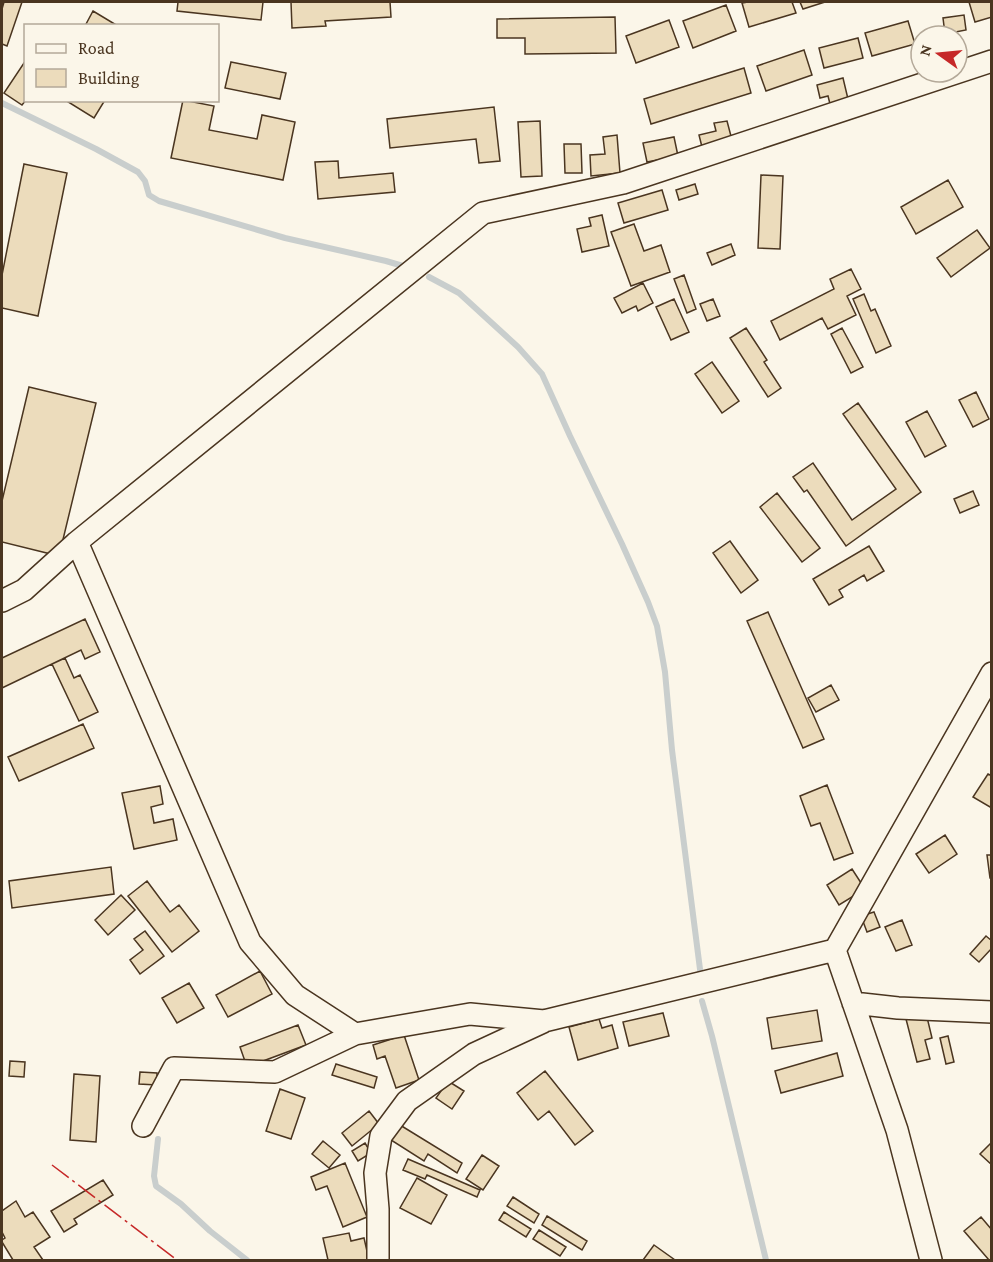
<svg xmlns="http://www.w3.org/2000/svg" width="993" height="1262" font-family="'Crimson Pro',serif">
<rect width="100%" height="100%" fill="#fbf6e9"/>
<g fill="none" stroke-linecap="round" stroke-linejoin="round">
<path stroke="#c9cecd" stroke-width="6" d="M2,103l94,46 42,23 7,9 4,14 10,6 126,37 101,23 17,5
M429,277l30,16 59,54 24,27 28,62 52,108 26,58 9,24 8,46 7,78 29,227
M702,1001l10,35 54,224
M158,1139l-4,37 2,10 25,18 29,27 37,29"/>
</g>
<path fill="#ecdcbc" stroke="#4a3520" stroke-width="1.5" d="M4,2h18l-15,44 -5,-2v-35z
M178,2h85l-2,18 -84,-9z
M291,2h99l1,15 -66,4 1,5 -34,2z
M748,2h44l4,11 -47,14 -7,-24z
M800,2h25l-22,7z
M969,2h23v15l-17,5z
M726,5l10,26 -43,17 -10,-27z
M93,11l25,15h-33z
M964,15l2,15 -21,4 -2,-16z
M615,17l1,36 -91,1v-16h-28v-19z
M669,20l10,27 -43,16 -10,-27z
M908,21l7,23 -43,12 -7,-23z
M858,38l5,20 -39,10 -5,-20z
M804,50l8,25 -46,16 -9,-25z
M26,60v40l-4,5 -18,-12z
M231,62l55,11 -6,26 -55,-11z
M744,68l7,25 -100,31 -7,-25z
M843,78l5,21 -18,5 -2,-8 -8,2 -3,-13z
M65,100h40l-11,18z
M183,100l31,6 -5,24 48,9 5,-24 33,7 -12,58 -112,-22z
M494,107l6,54 -21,2 -3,-24 -86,9 -3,-29z
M540,121l2,55 -21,1 -3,-55z
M727,121l5,19 -30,7 -3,-12 17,-4 -2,-8z
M617,135l3,38 -29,3 -1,-21 15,-1 -2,-17z
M674,137l4,19 -31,6 -4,-19z
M564,144h17l1,29h-17z
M338,161l1,17 54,-5 2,19 -77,7 -3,-37z
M24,164l43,9 -29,143 -36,-8v-33z
M761,175l22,1 -3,73 -22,-1z
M948,180l15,27 -47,27 -15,-27z
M695,184l3,10 -19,6 -3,-10z
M662,190l6,20 -44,13 -6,-20z
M602,215l7,31 -27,6 -5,-23 14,-3 -2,-8z
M634,224l10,27 17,-6 9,27 -39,14 -20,-54z
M977,230l13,18 -39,29 -14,-19z
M731,244l4,11 -23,10 -5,-12z
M851,269l10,20 -14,7 9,19 -28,14 -6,-11 -42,22 -9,-19 63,-32 -4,-10z
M684,275l12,34 -9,4 -13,-34z
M643,283l10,20 -15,8 -2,-5 -14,7 -8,-15z
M864,294l7,17 4,-2 16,37 -15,7 -23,-54z
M674,299l15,33 -18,8 -15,-33z
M713,299l7,17 -13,5 -7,-17z
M746,328l21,32 -3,2 17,26 -13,9 -38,-59z
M842,328l21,39 -12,6 -20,-39z
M712,362l27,39 -17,12 -27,-39z
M29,387l67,16 -37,153 -57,-14v-41z
M976,392l13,27 -16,8 -14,-27z
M858,403l63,89 -75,54 -39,-56 -3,2 -11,-15 20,-14 39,57 44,-31 -53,-75z
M927,411l19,35 -21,11 -19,-35z
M973,491l6,14 -19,8 -6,-14z
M777,493l43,55 -18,14 -42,-55z
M730,541l28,39 -17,13 -28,-40z
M869,546l15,25 -17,10 -3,-6 -25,15 4,7 -14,8 -16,-26z
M768,612l56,127 -21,9 -56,-127z
M85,619l15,33 -15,7 -4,-9 -79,38v-30z
M65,658l9,20 6,-3 18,37 -19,9 -27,-57z
M831,685l8,15 -23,12 -8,-14z
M83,724l11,24 -75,33 -11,-24z
M988,774l4,2v28l-2,3 -17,-10z
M827,785l26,68 -19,7 -14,-37 -9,3 -11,-30z
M160,786l3,18 -12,3 3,16 19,-4 4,21 -43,9 -12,-56z
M945,835l12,19 -28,19 -13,-19z
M987,855h5v23h-2z
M111,867l3,27 -102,14 -3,-27z
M852,869l13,20 -26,16 -12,-20z
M147,881l23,31 9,-7 20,26 -27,21 -44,-56z
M121,895l14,15 -27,25 -13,-15z
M874,912l6,15 -13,5 -6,-16z
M902,920l10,25 -16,6 -11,-24z
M145,931l19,25 -24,18 -10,-14 13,-10 -9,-11z
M986,936l6,5v7l-13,14 -9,-8z
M260,971l12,23 -44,23 -12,-22z
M189,983l15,25 -27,15 -15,-25z
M817,1010l5,31 -50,8 -5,-31z
M663,1013l6,23 -40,10 -6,-24z
M926,1013l6,25 -7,2 5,19 -13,3 -11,-43z
M599,1019l3,9 10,-3 6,23 -40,12 -9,-33z
M298,1025l8,20 -59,22 -7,-20z
M404,1035l15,45 -23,8 -11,-32 -8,3 -4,-14z
M948,1036l6,26 -8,2 -6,-26z
M837,1053l6,23 -62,17 -6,-22z
M10,1061l15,1 -1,15 -15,-1z
M336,1064l41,13 -3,11 -42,-13z
M545,1071l48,60 -18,14 -26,-34 -11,9 -21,-27z
M140,1072l17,1v12l-18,-1z
M74,1074l26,2 -4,66 -26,-2z
M448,1081l16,10 -12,18 -16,-11z
M280,1089l25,9 -14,41 -25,-8z
M369,1111l10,13 -27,22 -10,-13z
M400,1125l62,38 -5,10 -29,-19 -4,7 -33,-21z
M323,1141l17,14 -11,13 -17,-14z
M992,1142v23l-12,-11z
M365,1143l6,10 -13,8 -6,-10z
M482,1155l17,11 -16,24 -17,-11z
M408,1159l72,31 -3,7 -50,-22 -2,4 -22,-9z
M345,1163l22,54 -24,10 -16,-41 -11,4 -5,-13z
M417,1178l30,17 -16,29 -31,-16z
M103,1180l10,15 -39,24 3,5 -13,8 -13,-21z
M513,1197l26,17 -5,9 -27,-17z
M16,1201l9,16 8,-5 17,25 -16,10 9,13h-30l-11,-18v-2l3,-2 -3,-6v-21z
M504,1212l27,17 -5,8 -27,-17z
M547,1216l40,25 -5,9 -40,-25z
M981,1217l11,13v30h-3l-25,-29z
M539,1230l27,17 -6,9 -27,-17z
M349,1233l2,8 13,-3 5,22h-41l-5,-22z
M654,1245l21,15h-32z"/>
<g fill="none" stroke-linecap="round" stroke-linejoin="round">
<g stroke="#4a3520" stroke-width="24">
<path id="minor" d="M77,542l173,400 45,53 60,39 115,-20 74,7 291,-71 157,-277
M2,601l22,-11 53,-48 406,-329 140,-30 369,-122
M835,950l62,180 34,130
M853,1003l45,5 94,4
M143,1126l31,-58 101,4 80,-38
M378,1260v-51l-3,-36 6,-37 26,-35 67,-47 69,-32"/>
</g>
<use href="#minor" stroke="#fbf6e9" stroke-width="21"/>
<path stroke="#c62828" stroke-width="1.5" stroke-dasharray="21 4.5 3 4.5" stroke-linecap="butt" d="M52,1165l125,95"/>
</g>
<rect width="993" height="1262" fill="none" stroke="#4a3520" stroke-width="6"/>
<rect x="24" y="24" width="195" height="78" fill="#fbf6e9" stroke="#b4a999" stroke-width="1.5"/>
<rect x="36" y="44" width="30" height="9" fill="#fbf6e9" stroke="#b4a999" stroke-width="1.5"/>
<text x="78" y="54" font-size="18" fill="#4a3520">Road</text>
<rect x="36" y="69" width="30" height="18" fill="#ecdcbc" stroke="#b4a999" stroke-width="1.5"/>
<text x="78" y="84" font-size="18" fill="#4a3520">Building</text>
<g transform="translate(939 54) rotate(285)"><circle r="28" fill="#fbf6e9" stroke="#b4a999" stroke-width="1.5"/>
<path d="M0-4.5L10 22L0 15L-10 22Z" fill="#c62828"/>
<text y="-9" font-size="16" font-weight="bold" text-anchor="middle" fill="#4a3520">N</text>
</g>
</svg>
